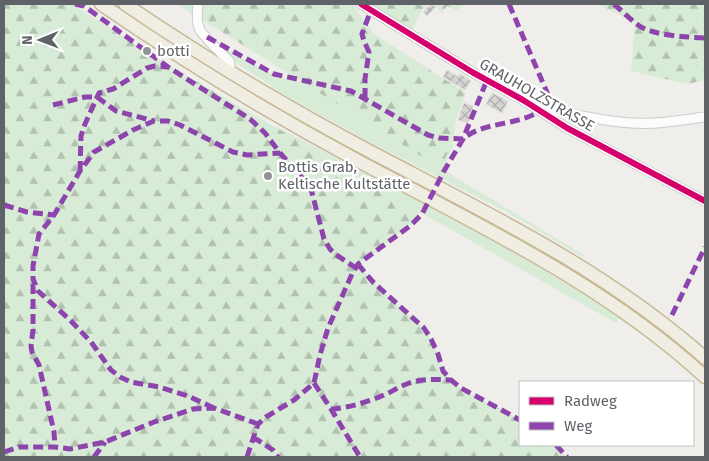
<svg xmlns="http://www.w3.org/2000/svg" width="709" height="461" font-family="'Fira Sans',sans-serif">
<defs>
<pattern id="forest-firs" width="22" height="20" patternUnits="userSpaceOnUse" patternTransform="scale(1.25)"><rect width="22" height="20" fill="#d8ebd6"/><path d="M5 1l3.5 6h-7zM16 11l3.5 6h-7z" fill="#b2c2b1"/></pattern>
<pattern id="building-cross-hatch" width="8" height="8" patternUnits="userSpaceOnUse" patternTransform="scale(1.25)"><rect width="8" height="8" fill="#d6d5d3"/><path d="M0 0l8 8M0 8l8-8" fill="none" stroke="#b1b0af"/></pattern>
</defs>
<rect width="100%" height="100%" fill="#efeeea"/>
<path fill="#d8ebd6" d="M211,41l61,33 9,4 66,14 87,48 20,4 -12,27 4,2 1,-1 137,83 -1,2 -78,-46 -141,-72 -87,-48 -8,-7 -38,-24z
M273,126h2c116,61 235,119 345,192l-4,5 -196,-111 -5,7 -1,-11 -5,-6z"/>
<path fill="url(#forest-firs)" d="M4,4h68l93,59 108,63 136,76 5,6 1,11 1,2 -57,43 7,10 8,9 50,45 7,11 7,15 5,17 8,9 10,8 59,32v25h36l11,12h-563z
M177,4h175l2,2 20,28 92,59 -10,26 -3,23 -13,26z
M367,4h61l-6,6 -10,20z
M433,4h29l-4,7 -11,-5 -5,7z
M597,4h108v76l-18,4 -56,-13 4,-49z"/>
<path fill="url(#building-cross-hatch)" stroke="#deddd9" d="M431,4l5,3 -9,9 -4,-4z
M447,70l11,7 2,-3 11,7 -6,9 -22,-13z
M492,93l16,8 -6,12 -16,-9z
M464,103l9,3 -5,17 -10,-3z"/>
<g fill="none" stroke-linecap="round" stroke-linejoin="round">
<g stroke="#cbcccc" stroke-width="11">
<path id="minor" d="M198,4c-1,8 -2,18 2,26 2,4 6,6 8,10l21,21 1,4v8
M361,4l111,68 51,28 44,28 138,73
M546,115l3,-4h6c25,4 51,11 77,12 24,2 49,-3 73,-6"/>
</g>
<g stroke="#c8b996" stroke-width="15">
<path id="highway" d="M101,4c84,58 171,111 261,159 120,64 243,122 343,214
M125,4c79,54 161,103 246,148 116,61 235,118 334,206"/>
</g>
<use href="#minor" stroke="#fdfcfc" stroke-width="9"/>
<use href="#highway" stroke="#f0ede3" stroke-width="12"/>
<path stroke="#8e44ad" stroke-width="5" stroke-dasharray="10 5" stroke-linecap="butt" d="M75,4l9,2 84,61 82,52 15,14 15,20 25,28 6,8 13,50 6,10 5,5 21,14
M509,4l46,107
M614,4c8,7 16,15 24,21 15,11 49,12 67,13
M207,37l67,37 77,17 77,44 11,3 24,1c20,-18 56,-13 76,-28
M365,98v-19l4,-27 -5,-11 -2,-7 9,-24
M53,105l32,-8h12l19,14 38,10
M80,171l1,-35 4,-12 14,-31 14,-4 34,-21 8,-2 13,1
M4,205l23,7 27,3
M358,264l8,10 8,9 50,45 7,11 7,15 5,17 8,9 10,8 59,32
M33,284v46l-2,16 1,6 7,13 15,67 1,15
M672,315l33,-68
M314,383l17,26 29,48
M214,408l-26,-12 -29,-9 -28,-5 -11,-5 -9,-7 -20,-28 -21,-22 -32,-29 -5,-12v-13l6,-32 15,-19 26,-44 14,-19 39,-22 21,-9h14l12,4 53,27 14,3 33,-2
M331,409c17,-1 37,-7 53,-14 9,-4 18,-10 28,-13 13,-3 26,-3 39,-2
M253,437l20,13 5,7
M556,445l11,12
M4,452l15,-5h36l15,2 35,-7 49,-20 39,-13 21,-1 44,16
M94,457l11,-15
M247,457l11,-33 8,-7 28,-17 20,-17 6,-28 8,-27 24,-54 6,-10 52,-38 12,-12 22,-43 19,-32 24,-59"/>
<g stroke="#fff" stroke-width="9">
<path id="cycleway" d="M361,4l111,68 51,28 44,28 138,73"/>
</g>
<use href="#cycleway" stroke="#d6006c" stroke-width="6"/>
</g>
<g fill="#919496" stroke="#fff" stroke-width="2">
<circle cx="147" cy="51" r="5"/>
<circle cx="268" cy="176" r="5"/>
</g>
<g text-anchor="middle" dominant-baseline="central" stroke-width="5" stroke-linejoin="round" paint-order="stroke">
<g font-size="15" fill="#5f6368" stroke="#fff" text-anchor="start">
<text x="157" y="51">botti</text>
<text x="278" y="167">Bottis Grab,<tspan x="278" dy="17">Keltische Kultstätte</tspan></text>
</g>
<g font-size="15" fill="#5f6368" stroke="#fff">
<text transform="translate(537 95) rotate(30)">GRAUHOLZSTRASSE</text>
</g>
</g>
<rect width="709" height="461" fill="none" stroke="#5f6368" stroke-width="10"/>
<rect x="519" y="381" width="175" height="65" fill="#ffffff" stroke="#bfc1c3"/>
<rect x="529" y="397" width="25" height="8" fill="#d6006c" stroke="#bfc1c3"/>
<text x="564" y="406" font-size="15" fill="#5f6368">Radweg</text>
<rect x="529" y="422" width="25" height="8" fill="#8e44ad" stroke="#bfc1c3"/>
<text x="564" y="431" font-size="15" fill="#5f6368">Weg</text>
<g transform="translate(40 40) rotate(269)" stroke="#ffffff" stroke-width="4" paint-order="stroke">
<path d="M0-4L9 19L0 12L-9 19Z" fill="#5f6368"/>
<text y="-8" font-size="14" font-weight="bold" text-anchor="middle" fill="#5f6368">N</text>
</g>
</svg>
